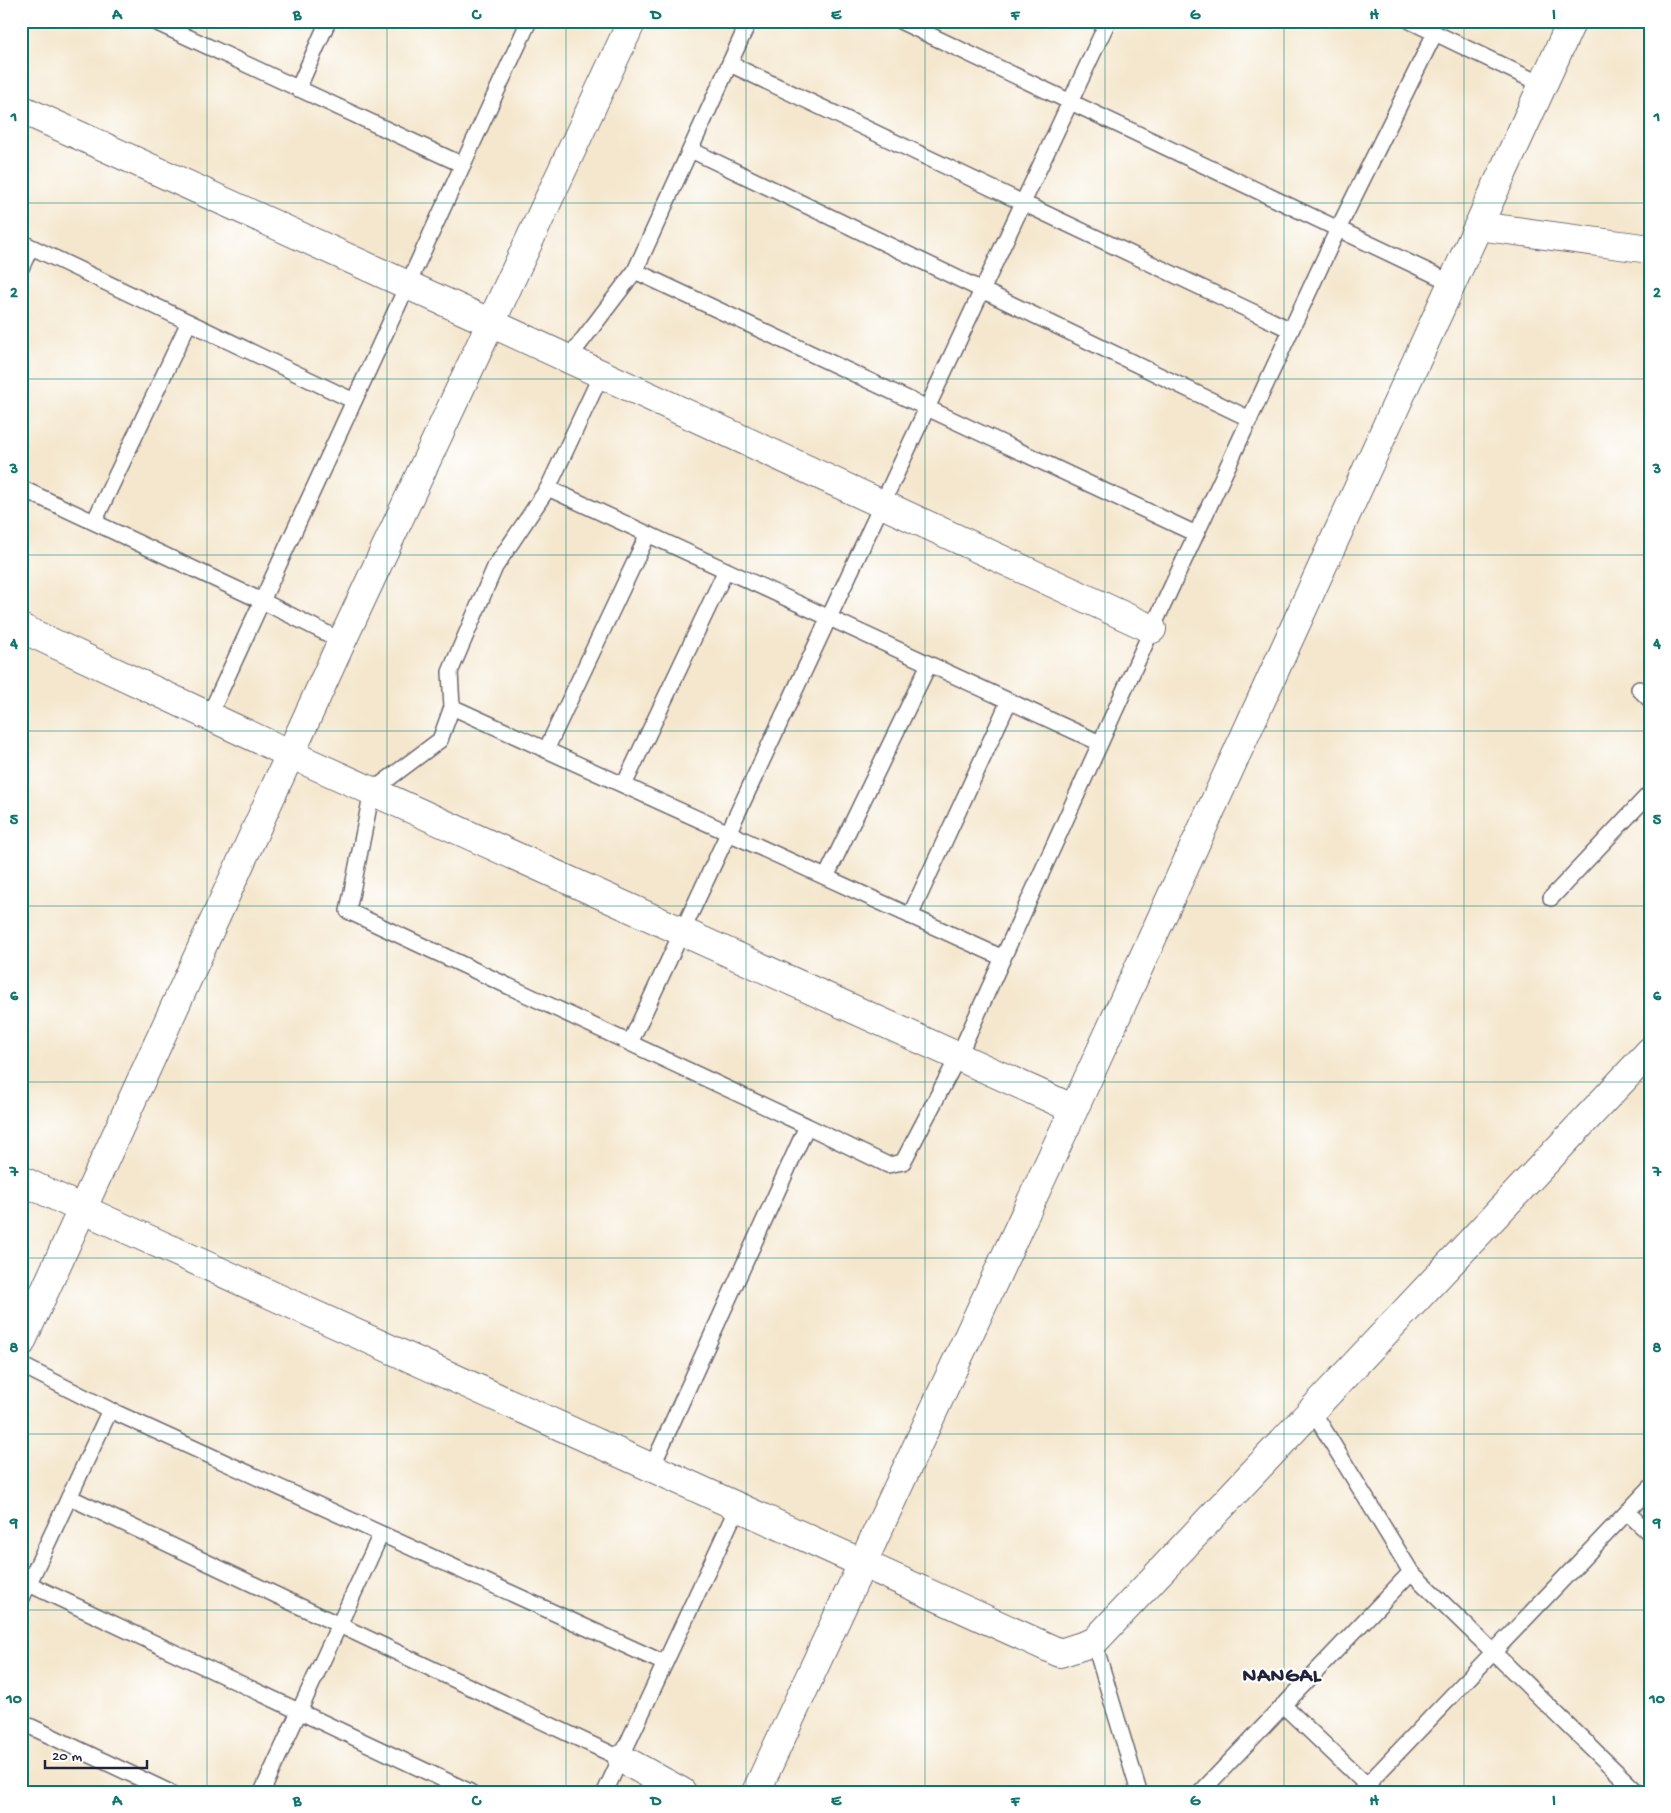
<svg xmlns="http://www.w3.org/2000/svg" width="1671" height="1813" font-family="'Gochi Hand',sans-serif">
<rect width="100%" height="100%" fill="#fff"/>
<filter id="ink" filterUnits="userSpaceOnUse"><feTurbulence type="fractalNoise" baseFrequency=".02" numOctaves="2"/><feDisplacementMap in="SourceGraphic" scale="10" xChannelSelector="R" yChannelSelector="G"/><feConvolveMatrix kernelMatrix="1 2 1 2 8 2 1 2 1" color-interpolation-filters="sRGB"/></filter>
<filter id="wash" filterUnits="userSpaceOnUse"><feTurbulence type="fractalNoise" baseFrequency=".0096" numOctaves="4" result="noise"/><feDisplacementMap in="SourceGraphic" scale="20" xChannelSelector="R" yChannelSelector="G"/><feGaussianBlur stdDeviation="1.12" result="paint"/><feColorMatrix in="noise" values="0 0 0 0 0 0 0 0 0 0 0 0 0 0 0 0 0 1.4 0 .05"/><feComposite in="paint" operator="in"/></filter>
<g filter="url(#wash)">
<rect width="100%" height="100%" fill="#f4e7ce"/>
</g>
<g filter="url(#ink)">
<g fill="none" stroke-linecap="round" stroke-linejoin="round">
<g stroke="#6c676e" stroke-width="18">
<path id="service" d="M153,21l310,144
M900,21l552,262
M1410,21l133,64
M730,64l561,266
M298,89l30,-68
M691,150l559,269
M21,242l333,159
M21,268l10,-21
M635,271l561,263
M568,359l67,-88 114,-250
M601,375l-53,113 -53,79 -45,105 2,35 -12,33 -68,51 -24,120 459,215
M21,488l241,113 80,40
M548,488l552,255
M94,522l95,-200
M1639,689l11,11
M452,707l551,251
M209,716l320,-695
M546,750l102,-216
M624,785l102,-215
M826,877l103,-213
M1551,898l99,-105
M910,916l99,-215
M630,1043l478,-1022
M21,1365l89,45 554,253
M1312,1410l99,162 226,220
M652,1467l155,-341 81,39 15,-3 55,-105 194,-428 186,-400 97,-196
M69,1497l553,262
M1627,1512l23,22
M29,1584l441,208
M21,1600l89,-190
M1094,1642l45,150
M1283,1705l90,86
M21,1722l148,70
M262,1792l119,-258
M605,1792l133,-286
M1201,1792l210,-220
M1360,1792l290,-304"/>
</g>
<g stroke="#6c676e" stroke-width="30">
<path id="minor" d="M21,109l470,214 661,306
M1478,226l172,23
M21,628l269,126 784,355
M21,1180l61,29 978,444 34,-11 556,-591
M622,1759l60,33
M756,1792l318,-683 498,-1088"/>
</g>
<g stroke="#6c676e" stroke-width="30">
<path id="tertiary" d="M21,1343l321,-702 290,-620"/>
</g>
<use href="#service" stroke="#fff" stroke-width="15"/>
<use href="#minor" stroke="#fff" stroke-width="28"/>
<use href="#tertiary" stroke="#fff" stroke-width="28"/>
</g>
</g>
<path fill="none" stroke="#0f766e" stroke-width="1" stroke-opacity="0.55" d="M207,21v1771M387,21v1771M566,21v1771M746,21v1771M925,21v1771M1105,21v1771M1284,21v1771M1464,21v1771M21,203h1629M21,379h1629M21,555h1629M21,731h1629M21,906h1629M21,1082h1629M21,1258h1629M21,1434h1629M21,1610h1629"/>
<g text-anchor="middle" dominant-baseline="central" stroke-width="4.5" stroke-linejoin="round" paint-order="stroke">
<g font-size="21" font-weight="bold" letter-spacing="1" fill="#22223b" stroke="#fff">
<text x="1282" y="1677">NANGAL</text>
</g>
</g>
<rect width="1671" height="1813" fill="none" stroke="#fff" stroke-width="55"/>
<path d="M45 1760v8h102v-8" fill="none" stroke="#22223b" stroke-width="2.5"/>
<text x="52" y="1760" font-size="15" fill="#22223b" stroke="#ffffff" stroke-width="4" paint-order="stroke">20 m</text>
<rect x="28" y="28" width="1616" height="1758" fill="none" stroke="#0f766e" stroke-width="2"/>
<g font-size="16" text-anchor="middle" font-weight="bold" fill="#0f766e">
<text x="117" y="19">A</text>
<text x="297" y="19">B</text>
<text x="476" y="19">C</text>
<text x="656" y="19">D</text>
<text x="836" y="19">E</text>
<text x="1015" y="19">F</text>
<text x="1195" y="19">G</text>
<text x="1374" y="19">H</text>
<text x="1554" y="19">I</text>
<text x="14" y="121">1</text>
<text x="1657" y="121">1</text>
<text x="14" y="297">2</text>
<text x="1657" y="297">2</text>
<text x="14" y="473">3</text>
<text x="1657" y="473">3</text>
<text x="14" y="648">4</text>
<text x="1657" y="648">4</text>
<text x="14" y="824">5</text>
<text x="1657" y="824">5</text>
<text x="14" y="1000">6</text>
<text x="1657" y="1000">6</text>
<text x="14" y="1176">7</text>
<text x="1657" y="1176">7</text>
<text x="14" y="1352">8</text>
<text x="1657" y="1352">8</text>
<text x="14" y="1527">9</text>
<text x="1657" y="1527">9</text>
<text x="14" y="1703">10</text>
<text x="1657" y="1703">10</text>
<text x="117" y="1805">A</text>
<text x="297" y="1805">B</text>
<text x="476" y="1805">C</text>
<text x="656" y="1805">D</text>
<text x="836" y="1805">E</text>
<text x="1015" y="1805">F</text>
<text x="1195" y="1805">G</text>
<text x="1374" y="1805">H</text>
<text x="1554" y="1805">I</text>
</g>
</svg>
